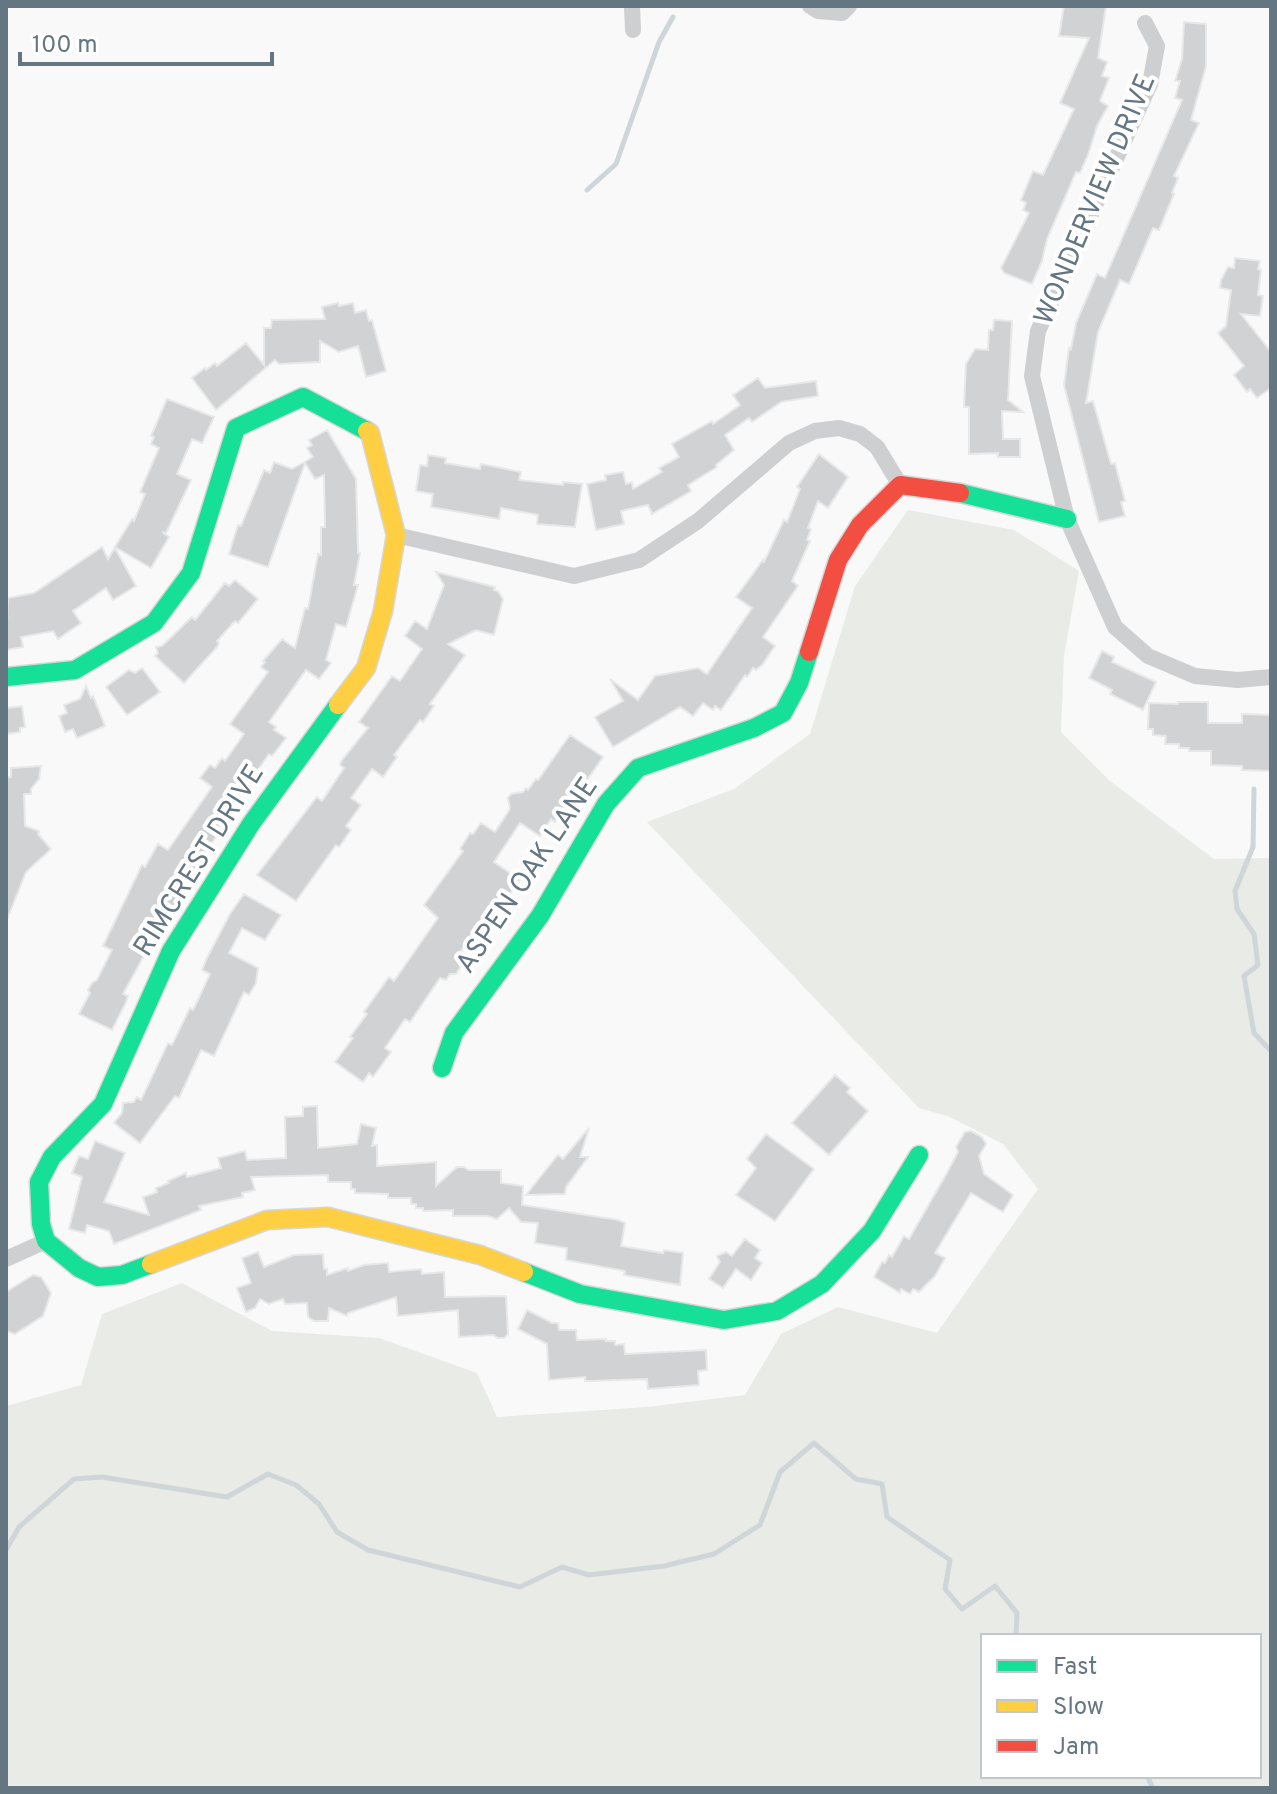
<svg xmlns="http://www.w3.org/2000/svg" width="1277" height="1794" font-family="Overpass,sans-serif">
<rect width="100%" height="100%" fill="#f9f9f9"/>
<path fill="#e8ebe6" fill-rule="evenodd" d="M908,510l106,20 65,41 -15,85 -3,76 49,49 104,78 57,-1v930h-1265v-382l75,-21 21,-71 80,-31 90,48 107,7 98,35 20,44 150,-10 98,-12 36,-61 57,-27 99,26 101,-144 -35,-45 -55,-28 -29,-8 -272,-286 87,-33 76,-55 45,-148zM983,1636h276v140h-276z"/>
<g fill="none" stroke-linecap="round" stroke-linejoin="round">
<path stroke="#ced6d9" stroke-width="5" d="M587,190l29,-26 43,-122 14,-25
M1254,789l-1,58 -18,44 2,18 17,25 4,31 -14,11 10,57 17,18
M6,1550l13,-23 55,-48 28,-2 125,20 41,-23 28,11 23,19 18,28 31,18 152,37 42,-20 27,8 75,-9 50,-12 46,-29 20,-53 34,-29 42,36 26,5 5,33 63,43 -5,29 17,20 33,-23 22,27 -1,23
M1147,1776l6,12"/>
</g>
<path fill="#d0d2d3" stroke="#e8e8e8" stroke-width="2" d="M1064,6h42l-8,52 9,4 -5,14 7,2 -9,23 8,5 -11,20 -9,29 -8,18 -4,-1 -29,67 -5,22 -10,23 -28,-11 -3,-5 28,-55 -6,-3 3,-7 -5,-3 12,-29 10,4 31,-66 -14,-6 29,-65 -30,-2z
M1184,22l22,2v42l-15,54 8,3 -25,53 4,2 -6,15 2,1 -15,36 -6,-2 -24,56 -9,-4 -22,52 -12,71 7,-2 18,63 4,-1 10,38 -4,1 4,14 -26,6 -35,-137 5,-37 2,1 5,-26 21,-49 8,4 77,-178 -7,-2 5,-17h-5l7,-22z
M1235,258l25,3 -2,8 3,1 -3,25 5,1 -3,20 -19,-2 30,38v36l-14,10 -7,-9 -3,3 -13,-17 10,-9 -26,-33 8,-7 5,-36 -11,-2 1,-8 7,-13 6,1z
M338,303l1,3 14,-3 2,10 11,-3 3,11 3,-1 14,51 -20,6 -8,-31 -19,6 -19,-11v21l-41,2 -4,-4 -59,50 -24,-32 13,-10 1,2 9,-7 2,3 29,-23 18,22v-37h7l1,-8 53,-1 -3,-12z
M994,320l18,1 -4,79 15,12 -21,-1 1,28h17v18h-22v-4l-29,1v-47h-5l2,-43 9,-15 13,1 1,-20h4z
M758,378l7,10 51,-7 2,15 -37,6 -29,20 -3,-4 -24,17 9,15 -18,15 1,2 -29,18 3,6 -39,23 -4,-9 -27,6 3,13 -28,6 -9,-46 19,-4 -1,-5 18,-3 3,12 6,-2 1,7 29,-17 -3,-4 20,-11 -7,-13 40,-23 1,3 27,-19 -7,-10z
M167,399l47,18 -12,26 -10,-4 -15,35 14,6 -25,53 -4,-1 7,5 -18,31 -36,-21 17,-28 2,2 11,-27 -5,-2 19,-44 -8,-4 3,-7 -3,-1z
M327,430l29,49 2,74h2l-6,32h4l-12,42 -10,-3 -10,36 5,3 -12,16 -13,-9 -37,52 7,5 -2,3 12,8 -14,18 -3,-2 -19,27 -2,-1 -22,31 3,1 -13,19 3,2 -24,32 2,2 -23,40 -5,-3 -9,16v5l-15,13 7,3 -29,53 5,2 -2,6 -14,28 -33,-16 11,-21 -2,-3 4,-7 5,-3 15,-30 -9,-4 39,-81 3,2 13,-23 10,6 44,-63 -12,-9 10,-13 5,3 7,-10 3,3 19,-27 -14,-10 38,-52 -7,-5 4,-5 -2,-1 19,-22 13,9 10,-40 3,1 10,-55 3,1v-28h4l-1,-52 -9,4 -10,-16 -37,104 -39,-13 9,-29 3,1 23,-56 6,3 4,-11 18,7 21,-12 -6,-9 5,-3 -3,-5z
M819,454l29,23 -20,31 -10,-7 -10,27 3,1 -4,11 3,1 -18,40 6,5 -35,51 12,9 -13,19 -6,5 -3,-2 -6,9 -2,-2 -24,35 -6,-4 -2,4 -10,-7 -10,13 -13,-9 -67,40 -18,-30 28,-16 -13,-22 28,21 17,-24 43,-8 9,6 45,-66 -16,-11 27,-37 1,2 20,-42 3,2 13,-33 -3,-2z
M428,455l18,3 -1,5 35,6 1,-5 40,8 -2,8 44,5v-3l19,2 -7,43 -38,-3 1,-9 -37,-7 -2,11 -68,-12 2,-13 -17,-3 4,-26 7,1z
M102,547l6,12 7,-11 21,38 -23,14 -7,-12 -33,23 8,12 -23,16 -5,-8 -32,6 2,10 -17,3 2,-52 26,-5z
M436,572l59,15 -1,3 4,1 5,8 -9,36 -18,-5 -28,14 17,11 -35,49 4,2 -11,16 -3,-2 -26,35 3,2 -14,20 -11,-8 -21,29 10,7 -15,21 5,4 -12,17 -3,-2 -40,56 -39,-26 60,-78 5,4 22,-33 -4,-3 2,-5 26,-32 -9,-6 33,-46 8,5 22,-32 -17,-13 10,-15 12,8 17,-44z
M235,580l23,19 -20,24 -3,-2 -18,20 2,2 -2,4 -33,36 -29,-27 3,-3 -2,-6 6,-1 30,-29 3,3 30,-37 4,3z
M1102,651l12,6 -2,5 44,20 -13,28 -33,-16 2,-4 -23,-12z
M142,668l18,24 -33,23 -21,-28 23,-17 6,3z
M86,686l5,12 2,-2 12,30 -28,12 -4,-9 -8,3 -6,-16 8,-3 -3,-8 16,-6z
M1178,702h30v21h34v-9l29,1v56l-29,-1v-4l-31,-1v-14h-22v-3h-10v-4h-14l1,-8 -13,-1v-6h-5l1,-26 29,1z
M22,706l3,21 -5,1v4l-14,2v-26z
M570,735l33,22 -16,23 -7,1 -25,41 -4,-3 -11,17 -20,-13 -26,39 26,18 -33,45 -6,-4 -20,30 6,6 -11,17h-6l-4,6 -6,-2 -30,44 -5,-3 -20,29 6,4 -18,25 -4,-4 -6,9 -28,-20 18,-24 -3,-1 17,-23 -3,-2 25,-35 5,4 44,-63 -14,-13 39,-54 -3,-2 10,-16 3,1 8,-11 14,9 15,-23 -2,-11 3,-4 12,-2 3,-4 2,2 8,-11 2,1z
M41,766l-2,13 -8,10v5h-7l1,32 14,5 -1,3 13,15 -25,23 -20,50v-144l5,-1v-9z
M244,894l37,21 -16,25 -23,-12 -13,25 29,15 -2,15 -7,12 -5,-3 -30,64 -13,-6 -22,48 -4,-2 -35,47 -26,-20 8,-10 1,-10 11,-1 3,-5 4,3 27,-57 4,2 18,-37 3,2 4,-8 13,-28 -8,-4 5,-12 23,-44z
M835,1075l15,13 -3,4 21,19 -39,44 -37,-32z
M317,1106l1,42 39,-4 4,-20 15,4 -4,18 5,-1v21l59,-4v24l21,-19h7l4,3h33v13l22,3 -1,19 96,15 7,3 -4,23 42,7 1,-3 19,3 -3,32 -56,-10 1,-4 -59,-11 1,-12 -32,-5 3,-20 -17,-1 -12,-14 -12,11 -9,-3h-35v-6l-30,1v-3h-7v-4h-5v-6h-23v-4l-33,-1v-4h-4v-7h-23v-7l-77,2 4,13 -13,3 1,4 -44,9 2,4 -87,34 -5,-13 -22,-6 -2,8 -16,-4 13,-52 -10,-4 7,-17 9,3 7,-18 30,12 -21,49 45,13 -6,-18 14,-5 -1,-4 13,-5 -1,-2 18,-8 1,4 34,-9 -3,-10 27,-7 2,9 39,-2 -1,-41 18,-1v-9z
M589,1128l-9,29h8l-22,30 -1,7 -39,1 32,-40 5,4z
M971,1131l11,6 4,7 -7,12 5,18 29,21 -10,17 -32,-19 -36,60 10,5 -10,18 -16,16 -6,-3 -3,5 -9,-5 -1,4 -26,-16 8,-15 3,1 4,-8 3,2 12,-21 5,3 38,-66 11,-21 -2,-5 9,-15z
M766,1134l48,35 -39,52 -39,-26 20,-27 -9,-9z
M745,1239l15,11 -5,8 7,5 -11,17 -15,-11 -13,19 -14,-9 11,-17 -3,-6 9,-4 6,4z
M258,1252l6,15 30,-12 29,-1 1,15h3v6l21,-7v3l16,-6 24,-2 1,9 32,-3 1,5 22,-2 1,25 61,-1 2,38 -4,4h-7l-3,-3 -35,2 -1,-27 -60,6 -2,-19 -48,16 -1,3 -18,-8 -1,13h-14l-6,-4 -1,-14 -22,1 -2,-5 -14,5 -9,-5 -5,9 -9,4 -9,-24 14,-5 -9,-25z
M33,1275l8,2 10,16 -8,23 -28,18 -9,-3v-39z
M527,1310l25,13h6l1,7h17l1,10 29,-1v2h9v4l9,-1 1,10 81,-4 1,20 -9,1 1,14 -51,4 -1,-10 -58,2h-4v-4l-36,3 -2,-36 -29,-15z"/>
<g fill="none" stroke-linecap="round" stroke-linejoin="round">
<g stroke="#d5d6d7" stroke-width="21">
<path id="fast" d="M960,493l107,26
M6,677l69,-7 79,-47 37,-50 45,-145 67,-31 64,34
M442,1068l12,-35 86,-117 66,-112 32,-36 116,-40 29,-15 16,-30 10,-31
M151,1264l-29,11 -24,2 -19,-9 -33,-27 -5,-17 -2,-42 13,-25 51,-53 68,-153 80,-127 87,-119
M524,1272l56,22 144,26 53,-9 45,-27 50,-53 47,-76"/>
</g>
<g stroke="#d5d6d7" stroke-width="21">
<path id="slow" d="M338,705l28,-37 17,-57 13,-76 -26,-102 -3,-2
M151,1264l116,-44 61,-3 152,38 44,17"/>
</g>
<g stroke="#d5d6d7" stroke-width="21">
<path id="jam" d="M809,652l29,-92 22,-35 40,-40 60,8"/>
</g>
<path stroke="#cecfd0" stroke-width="16" d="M632,6l1,24
M810,6l8,5 24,2 7,-7
M1145,23l12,23 -7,38 -112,247 -6,45 35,143 48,108 33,29 47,20 43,4 33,-3
M396,535l178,41 65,-16 59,-39 91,-78 26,-12 24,-3 21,6 17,13 23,38
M6,1259l40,-18"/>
<use href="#fast" stroke="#16e098" stroke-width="18"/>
<use href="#slow" stroke="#ffcf43" stroke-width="18"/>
<use href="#jam" stroke="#f24e42" stroke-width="18"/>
</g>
<g text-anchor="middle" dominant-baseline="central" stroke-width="8" stroke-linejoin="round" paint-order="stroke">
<g font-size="28" fill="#657683" stroke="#fff">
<text transform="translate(1096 200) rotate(-67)">WONDERVIEW DRIVE</text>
<text transform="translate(200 861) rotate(-58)">RIMCREST DRIVE</text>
<text transform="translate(528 876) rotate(-56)">ASPEN OAK LANE</text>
</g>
</g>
<rect width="1277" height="1794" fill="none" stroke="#657683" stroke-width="16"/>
<rect x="981" y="1634" width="280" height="144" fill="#ffffff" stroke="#c1c8cd" stroke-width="2"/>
<rect x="997" y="1660" width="40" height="12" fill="#16e098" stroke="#c1c8cd" stroke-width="2"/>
<text x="1053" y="1674" font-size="24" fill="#657683">Fast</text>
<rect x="997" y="1700" width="40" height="12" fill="#ffcf43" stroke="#c1c8cd" stroke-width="2"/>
<text x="1053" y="1714" font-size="24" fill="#657683">Slow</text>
<rect x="997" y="1740" width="40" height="12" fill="#f24e42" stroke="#c1c8cd" stroke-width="2"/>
<text x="1053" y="1754" font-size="24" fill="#657683">Jam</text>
<path d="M20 52v12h252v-12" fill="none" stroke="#657683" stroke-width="4"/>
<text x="32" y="52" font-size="24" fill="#657683" stroke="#ffffff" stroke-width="6" paint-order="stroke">100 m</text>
</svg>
